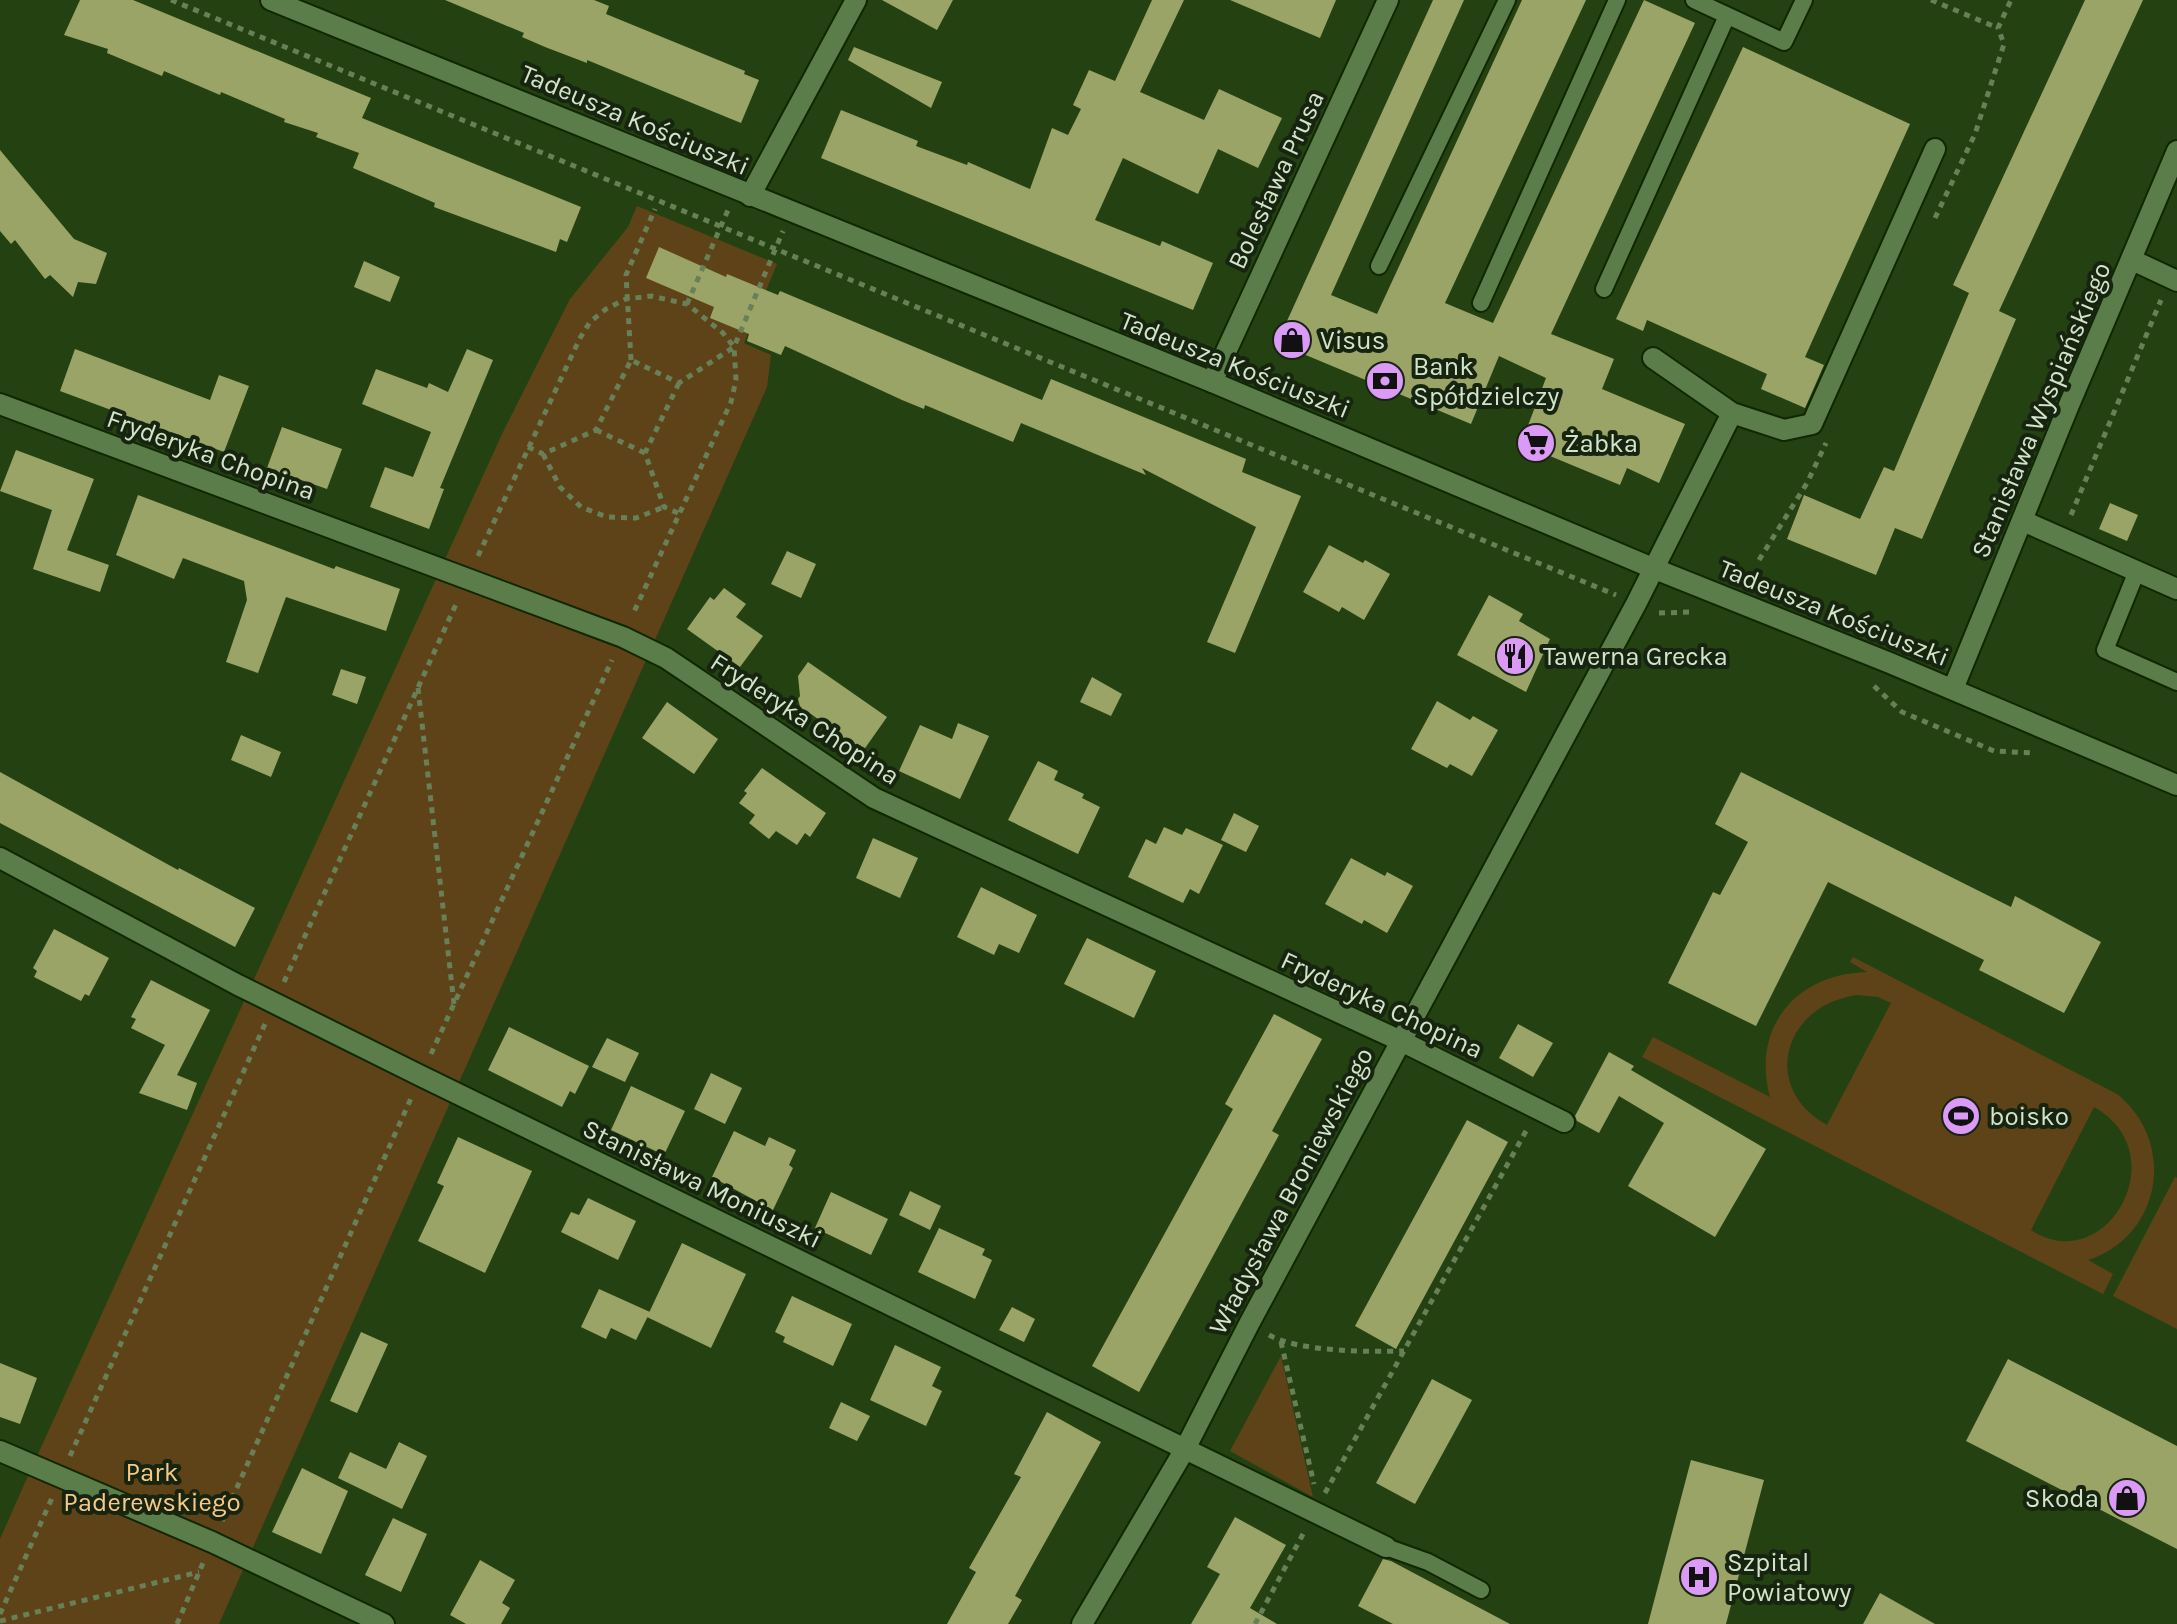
<svg xmlns="http://www.w3.org/2000/svg" width="2177" height="1624" font-family="Karla,sans-serif">
<rect width="100%" height="100%" fill="#244211"/>
<path fill="#5e4318" fill-rule="evenodd" d="M637,206l140,58 -33,79 27,12 -4,32 -548,1237h-219v-85l23,-52 479,-1053 68,-135 58,-72z
M1853,957l264,137c60,48 45,142 -29,166l25,14 -10,20 -461,-237 11,-20 117,60c-19,-71 27,-123 97,-125l-17,-10zM1857,995l21,2 13,6 -64,122c-67,-37 -44,-120 30,-130zM2094,1107c83,46 13,172 -63,123z
M2175,1177l2,1v151l-64,-33z
M1281,1356l32,141 -83,-46z"/>
<path fill="#9ba467" d="M80,0h53l238,98 -9,20 219,89 -14,35 -7,-3 -4,13 -122,-45 1,-4 -82,-35 6,-15 -43,-16 2,-4 -34,-11 1,-3 -64,-27 -1,3 -56,-24 -2,5 -55,-23 1,-4 -44,-14z
M445,0h149l15,6 -3,8 139,57 -1,3 15,6 -18,43 -154,-63v3l-42,-16 -23,-10 2,-4z
M882,0h71l-16,30z
M1152,0h32l-44,92 64,28 15,-31 63,29 -24,50 -40,-19 -20,45 -75,-36 -28,62 65,26 2,-5 51,22 -20,47 -372,-152 20,-48 77,31 -2,5 51,19 1,-3 62,27 22,-61 16,7 13,-26 -8,-4 16,-35 26,11z
M1230,0h106l-16,38z
M1433,0h31l-133,295 46,19 145,-314h64l-141,303 48,20 151,-323 51,23 -144,311 63,25 -12,30 83,35 -26,59 -32,-15 -7,17 -99,-41 25,-66 -47,-22 -28,68 -194,-81z
M2085,0h58l-144,311 17,8 -94,220 -27,-11 -19,47 -89,-36 17,-44 56,24 24,-52 10,4 75,-178 -16,-8z
M854,47l88,35 -11,26 -83,-48z
M1743,47l167,77 -105,233 19,8 -19,43 -44,-19 6,-15 -120,-54 -4,11 -27,-12z
M0,150l74,89 33,14 -11,31 -18,-2 -5,15 -23,-22 -5,4 -30,-39 -4,4 -11,-13z
M659,247l67,30 1,-3 51,21 2,-4 262,109 9,-21 195,80 -4,13 59,24 -66,157 -28,-11 49,-115 -114,-59 4,7 -125,-52 -8,19 -88,-37 -1,4 -22,-9 -117,-54 -4,9 -34,-14 2,-7 -39,-16 4,-11 -68,-29z
M364,261l36,16 -10,25 -36,-15z
M75,349l135,51 9,-25 30,11 -25,66 -164,-61z
M467,349l26,11 -53,128 4,1 -15,40 -59,-22 15,-40 28,10 18,-45 -69,-28 14,-35 51,19 2,-5 19,9z
M282,427l60,22 -15,40 -60,-21z
M16,450l78,29 -27,71 42,15 -9,27 -67,-23 19,-59 -52,-19z
M138,495l196,74 2,-3 64,23 -14,42 -100,-34 -28,76 -32,-11 21,-62 -3,-19 -61,-23 -9,21 -58,-24z
M2110,503l28,12 -11,26 -28,-12z
M1329,545l34,18 2,-3 25,14 -26,46 -22,-13 -3,5 -36,-20z
M787,551l29,13 -15,34 -30,-14z
M724,588l22,16 -10,13 27,19 -23,31 -53,-38 23,-32 4,3z
M1489,595l34,19 -4,7 31,18 -24,53 -69,-37z
M808,662l79,55 -31,44 -23,-17 7,-9 -29,-21h-9l-4,-15 2,-3 -2,-20z
M341,669l25,8 -9,27 -25,-9z
M1092,677l30,17 -11,22 -31,-14z
M1437,701l33,19 3,-4 25,14 -26,46 -22,-12 -3,4 -36,-19z
M667,702l51,37 -24,35 -52,-36z
M958,723l31,13 -29,63 -61,-28 21,-46 32,14z
M241,735l40,17 -10,25 -40,-17z
M1038,761l20,10 -4,9 30,14 -2,4 18,9 -22,47 -70,-34z
M762,768l64,45 -16,24 -5,-4 -8,12 -21,-14 -7,8 -20,-16 6,-8 -16,-12 8,-10 -3,-2z
M0,772l178,98 1,-2 76,40 -20,39 -235,-124z
M1741,772l270,135 4,-11 86,46 -37,71 -85,-43 5,-10 -156,-78 -72,144 -88,-43 45,-91 7,3 28,-53 -33,-18z
M1234,813l25,13 -13,26 -25,-12z
M1164,827l18,8 4,-7 37,17 -24,49 -9,-5 -7,14 -55,-26 18,-38 10,5z
M873,838l45,20 -18,40 -44,-20z
M1351,858l34,18 2,-4 26,14 -26,47 -23,-13 -2,4 -37,-20z
M981,887l56,28 -18,38 -20,-9 -5,11 -37,-18z
M54,929l55,29 -20,38 -4,-2 -4,7 -47,-24 3,-6 -4,-3z
M1087,938l69,33 -22,47 -70,-34z
M151,980l59,30 -33,65 20,8 -10,27 -48,-17 26,-48 -34,-17 5,-9 -5,-2z
M1274,1014l48,25 -50,92 7,4 -140,257 -47,-26 141,-257 -8,-5z
M1518,1024l35,19 -20,34 -34,-19z
M509,1027l80,39 -14,28 -5,-3 -8,16 -74,-37z
M607,1038l32,15 -14,29 -33,-15z
M1609,1052l25,14 -3,4 135,79 -51,88 -87,-51 36,-63 -45,-27 -20,37 -22,-12 -2,-5z
M711,1073l31,15 -17,36 -31,-15z
M631,1086l54,25 -21,44 -53,-25z
M1467,1120l41,22 -112,207 -41,-23z
M734,1131l31,15 4,-9 27,13 -7,15 4,3 -20,42 -61,-33z
M458,1137l74,34 -47,102 -67,-32 26,-55 -7,-3z
M910,1191l31,15 -11,24 -31,-15z
M831,1192l57,27 -17,36 -56,-27z
M588,1198l48,23 -18,39 -57,-28 10,-20 8,3z
M939,1228l46,21 -3,6 10,5 -17,39 -57,-27z
M682,1243l64,31 -35,74 -64,-31z
M599,1289l51,23 -14,28 -25,-12 -5,11 -25,-12z
M792,1296l60,28 -19,42 -50,-24 2,-5 -10,-5z
M1012,1307l23,12 -11,23 -25,-12z
M361,1332l27,12 -31,69 -27,-12z
M895,1345l46,22 -9,19 10,5 -16,35 -56,-26z
M2008,1359l169,87v103l-211,-108z
M0,1363l37,15 -17,46 -20,-7z
M1432,1379l40,21 -57,104 -39,-21z
M841,1402l29,14 -13,25 -28,-13z
M1047,1412l54,30 -86,154 7,4 -14,24h-61l29,-52 -7,-4 52,-91 -7,-3z
M399,1442l28,14 -25,53 -64,-31 12,-26 36,17z
M1691,1460l73,20 -38,144h-78z
M302,1468l46,23 -27,63 -49,-22z
M1235,1517l51,28 -36,63 27,16h-86l29,-50 -13,-7z
M393,1518l34,16 -26,58 -36,-17z
M1383,1559l8,2 119,63h-117l-35,-18z
M480,1560l35,20 -13,23 8,5 -9,16h-35l-16,-9z
M1880,1593l55,31h-72z"/>
<g fill="none" stroke-linecap="round" stroke-linejoin="round">
<g stroke="#112703" stroke-width="20">
<path id="service" d="M1694,0l90,42 20,-42
M1379,266l128,-266
M1604,289l123,-273
M1481,303l136,-303
M2137,571l-32,79 72,32
M1386,1547l42,15 53,28"/>
</g>
<g stroke="#112703" stroke-width="24">
<path id="minor" d="M750,196l106,-196
M2132,260l45,21
M1653,358l79,55
M1212,382l176,-382
M0,404l623,233 43,21 208,140 527,243 163,81
M2023,521l154,68
M1953,689l116,-284 108,-254
M0,858l238,127 183,91 965,471
M0,1451l212,91 172,82
M1082,1624l103,-175 64,-125 387,-720 96,-191 52,17 28,-6 123,-275"/>
</g>
<g stroke="#112703" stroke-width="24">
<path id="tertiary" d="M271,0l941,382 443,187 235,94 287,122"/>
</g>
<path stroke="#678058" stroke-width="5" stroke-dasharray="6 6" stroke-linecap="butt" d="M171,0l1445,595
M1931,0l67,28
M1935,218l40,-84 29,-90 -6,-16 13,-28
M687,304l41,-94
M631,360l-5,-85 29,-66
M596,430l49,23
M528,447l15,7 53,-24 35,-70 48,23 55,-36 49,-116
M543,454l17,33 21,20 26,10 29,1 28,-11
M678,513l-14,-6 -19,-54 34,-70
M2071,515l90,-215
M478,556l102,-218 10,-16 16,-13 20,-10 25,-3 36,8 36,29 11,14 2,33 -5,22 -98,212
M1759,560l48,-77 19,-40
M1659,613l33,-1
M1874,686l28,26 92,39 40,2
M418,688l36,316
M284,982l173,-380
M431,1054l181,-394
M1269,1335c30,17 100,17 135,16
M1281,1342l33,142
M70,1456l195,-432
M1325,1493l201,-362
M222,1521l190,-425
M0,1614l52,-116
M0,1621l199,-49
M177,1624l26,-61
M1255,1624l48,-90"/>
<use href="#service" stroke="#5b7d4a" stroke-width="16"/>
<use href="#minor" stroke="#5b7d4a" stroke-width="20"/>
<use href="#tertiary" stroke="#5b7d4a" stroke-width="20"/>
</g>
<defs>
<g id="shop-disc" transform="scale(2)"><circle r="9.5" fill="#da9af6" stroke="#172510"/><path d="M-5-2.5h2.3a2.7 3.5 0 0 1 5.4 0H5L5.5 6h-11ZM-1.5-2.5h3a1.5 2.3 0 0 0-3 0Z" fill="#111"/></g>
<g id="bank-disc" transform="scale(2)"><circle r="9.5" fill="#da9af6" stroke="#172510"/><path d="M-6-4H6V4H-6ZM0-2.3a2.3 2.3 0 1 0 0 4.6a2.3 2.3 0 1 0 0-4.6Z" fill="#111"/></g>
<g id="supermarket-disc" transform="scale(2)"><circle r="9.5" fill="#da9af6" stroke="#172510"/><path d="M-6-5.5h2.5l.6 2H6L4.5 2H-2.5L-4.4-4H-6ZM-1.5 3.2a1.3 1.3 0 1 0 .1 0ZM3 3.2a1.3 1.3 0 1 0 .1 0Z" fill="#111"/></g>
<g id="restaurant-disc" transform="scale(2)"><circle r="9.5" fill="#da9af6" stroke="#172510"/><path d="M-5-6h1v4h1v-4h1v4h1v-4h1v5L-1.5 .5V6h-2V.5L-5-1ZM5-6V6H3V1.5H1.5Q1.5-4 5-6Z" fill="#111"/></g>
<g id="stadium-disc" transform="scale(2)"><circle r="9.5" fill="#da9af6" stroke="#172510"/><path d="M0-5a6.5 5 0 1 0 0 10a6.5 5 0 1 0 0-10ZM-3.5-1.8h7v3.6h-7Z" fill="#111"/></g>
<g id="hospital-disc" transform="scale(2)"><circle r="9.5" fill="#da9af6" stroke="#172510"/><path d="M-5-5h3v3.5h4V-5h3V5h-3V1.5h-4V5h-3Z" fill="#111"/></g>
</defs>
<g fill-rule="evenodd">
<use href="#shop-disc" x="1292" y="340"/>
<use href="#bank-disc" x="1385" y="381"/>
<use href="#supermarket-disc" x="1536" y="443"/>
<use href="#restaurant-disc" x="1515" y="656"/>
<use href="#stadium-disc" x="1961" y="1116"/>
<use href="#shop-disc" x="2127" y="1498"/>
<use href="#hospital-disc" x="1699" y="1577"/>
</g>
<g text-anchor="middle" dominant-baseline="central" stroke-width="8" stroke-linejoin="round" paint-order="stroke">
<g font-size="26" fill="#d2e4c9" stroke="#172510">
<text transform="translate(635 120) rotate(23)">Tadeusza Kościuszki</text>
<text transform="translate(1276 180) rotate(-65)">Bolesława Prusa</text>
<text transform="translate(1235 365) rotate(22)">Tadeusza Kościuszki</text>
<text transform="translate(2041 410) rotate(-67)">Stanisława Wyspiańskiego</text>
<text transform="translate(211 455) rotate(20)">Fryderyka Chopina</text>
<text transform="translate(1834 613) rotate(22)">Tadeusza Kościuszki</text>
<text transform="translate(805 719) rotate(33)">Fryderyka Chopina</text>
<text transform="translate(1382 1005) rotate(25)">Fryderyka Chopina</text>
<text transform="translate(702 1184) rotate(26)">Stanisława Moniuszki</text>
<text transform="translate(1291 1191) rotate(-62)">Władysława Broniewskiego</text>
</g>
<g font-size="26" fill="#d2e4c9" stroke="#172510" text-anchor="start">
<text x="1320" y="340">Visus</text>
<text x="1413" y="366">Bank<tspan x="1413" dy="30">Spółdzielczy</tspan></text>
<text x="1564" y="443">Żabka</text>
<text x="1543" y="656">Tawerna Grecka</text>
<text x="1989" y="1116">boisko</text>
<text x="2099" y="1498" text-anchor="end">Skoda</text>
<text x="1727" y="1562">Szpital<tspan x="1727" dy="30">Powiatowy</tspan></text>
</g>
<g font-size="26" fill="#f8c986" stroke="#172510">
<text x="152" y="1472">Park<tspan x="152" dy="30">Paderewskiego</tspan></text>
</g>
</g>
</svg>
